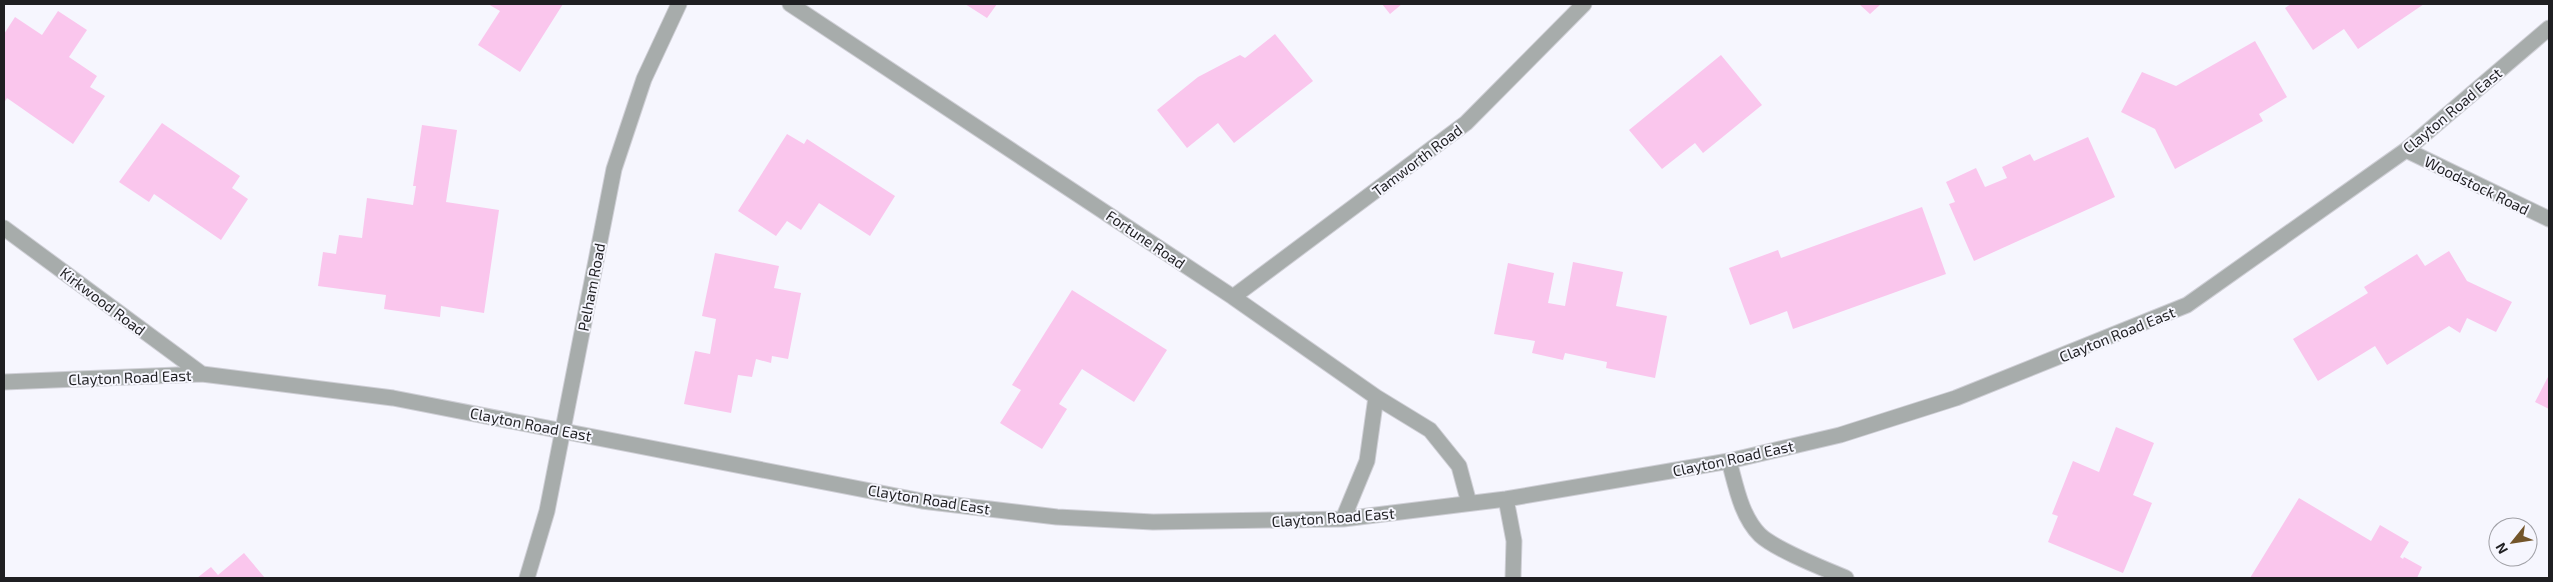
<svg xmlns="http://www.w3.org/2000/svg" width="2553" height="582" font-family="'Exo 2',sans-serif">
<rect width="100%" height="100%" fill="#f6f6fe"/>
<path fill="#fac6ed" d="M488,4h75l-43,68 -42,-27 22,-34z
M965,4h32l-10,14z
M1382,4h20l-12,10z
M1859,4h22l-11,10z
M2291,4h133l-66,45 -14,-20 -31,21 -28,-42z
M58,11l29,19 -18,27 28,19 -7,11 15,9 -32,48 -66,-46 -3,5v-69l11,-17 27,18z
M1275,34l38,47 -79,62 -16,-20 -31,25 -30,-38 41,-33 42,-22 5,3z
M2255,41l32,56 -28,17 4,7 -88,48 -20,-40 -34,-17 21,-40 34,14z
M1721,55l41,50 -59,48 -8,-10 -33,26 -33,-39z
M162,123l78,53 -8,12 16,11 -27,41 -67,-46 -5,8 -30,-20z
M422,125l35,5 -11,72 53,8 -15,103 -43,-7 -1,11 -56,-8 2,-14 -68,-9 5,-34 13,2 3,-19 23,3 5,-40 46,7 3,-19h-3z
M787,134l17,10 3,-5 88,57 -25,40 -51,-33 -18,27 -14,-9 -11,15 -38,-25z
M2088,137l27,60 -141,64 -25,-57 6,-2 -9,-20 30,-14 9,19 22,-9 -5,-11 28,-13 4,7z
M1922,207l24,67 -153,55 -6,-18 -37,14 -21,-57 49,-18 3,8z
M2449,251l18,30 45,21 -16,30 -29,-14 -7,15 -11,-7 -62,39 -12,-19 -57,35 -25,-42 75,-46 -4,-6 53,-33 8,12z
M715,253l64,13 -5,22 27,5 -13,66 -16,-3 -1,7 -15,-4 -4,18 -14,-2 -7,38 -47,-9 11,-53 15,3 6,-35 -14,-3z
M1573,262l50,10 -7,34 51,10 -12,62 -49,-10 1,-6 -42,-9 -2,7 -31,-7 3,-12 -41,-7 14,-71 46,10 -6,30 17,3z
M1072,290l95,60 -33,52 -52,-33 -23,35 8,5 -25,40 -42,-26 21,-33 -9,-5z
M2549,375v34l-14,-7z
M2116,427l38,16 -21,52 19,8 -29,70 -75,-31 10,-26 -6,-2 21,-53 26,11z
M2299,498l72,43 9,-16 29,17 -9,15 3,2 1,-2 18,10 -5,11h-167z
M244,553l21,25h-68l14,-11 7,8z"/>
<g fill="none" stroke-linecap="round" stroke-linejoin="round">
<g stroke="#cfcfd6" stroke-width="17">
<path id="street" d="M790,4l443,293 143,100 54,33 29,36 10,37
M2406,150l143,69
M4,228l198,146
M1233,297l233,-174 118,-119
M4,382l198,-8 191,24 529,103 135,16 96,5 190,-3 163,-20 223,-38 111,-26 116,-37 231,-93 219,-155 143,-122
M1729,461c7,25 12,55 31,74 16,15 65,34 86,43
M1506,499l8,42 -1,37
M1343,519l24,-58 9,-64
M527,578l20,-67 67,-342 30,-90 35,-75"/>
</g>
<use href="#street" stroke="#a7acab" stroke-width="15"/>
</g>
<g text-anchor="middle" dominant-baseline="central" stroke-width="4" stroke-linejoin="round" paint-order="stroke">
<g font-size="15" fill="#1f1f22" stroke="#f6f6fe">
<text transform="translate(2452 110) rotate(-40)">Clayton Road East</text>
<text transform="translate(1417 160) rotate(-37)">Tamworth Road</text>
<text transform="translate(2477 185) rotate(26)">Woodstock Road</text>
<text transform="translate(1146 239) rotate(34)">Fortune Road</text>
<text transform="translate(591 287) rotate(-79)">Pelham Road</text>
<text transform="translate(103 301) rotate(37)">Kirkwood Road</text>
<text transform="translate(2117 334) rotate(-22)">Clayton Road East</text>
<text transform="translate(130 377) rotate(-2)">Clayton Road East</text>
<text transform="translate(531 424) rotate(11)">Clayton Road East</text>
<text transform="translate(1733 458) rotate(-12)">Clayton Road East</text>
<text transform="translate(929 499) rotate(9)">Clayton Road East</text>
<text transform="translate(1333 517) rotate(-4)">Clayton Road East</text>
</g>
</g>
<rect width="2553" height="582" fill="none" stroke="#1f1f22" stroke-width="10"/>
<g transform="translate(2513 542) rotate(240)"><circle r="24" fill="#f6f6fe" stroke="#a0a0a6"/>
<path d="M0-4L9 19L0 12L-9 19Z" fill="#73552a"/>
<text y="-8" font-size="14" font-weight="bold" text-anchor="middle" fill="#1f1f22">N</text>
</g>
</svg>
